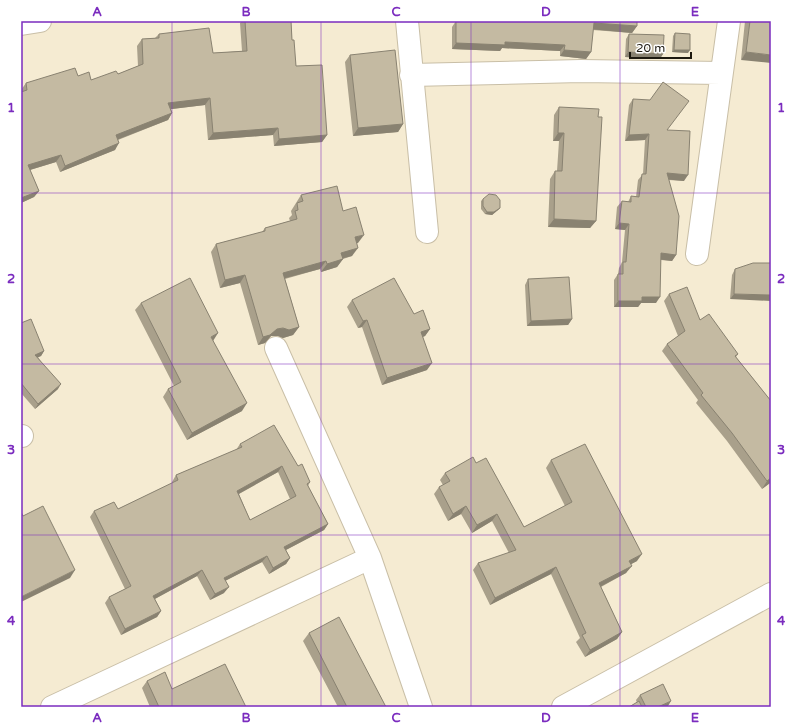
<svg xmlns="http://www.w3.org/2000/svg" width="792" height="728" font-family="'Varela Round',sans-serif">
<rect width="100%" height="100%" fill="#f5ebd2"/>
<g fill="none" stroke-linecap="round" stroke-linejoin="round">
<g stroke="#c9bfa7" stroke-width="24">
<path id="minor" d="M407,21l20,211
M21,24l19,-3
M411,75l170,-4 140,2
M697,254l32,-233
M276,348l94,210 51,149
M21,436h1
M52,707l318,-149
M563,707l208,-113"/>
</g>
<use href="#minor" stroke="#fff" stroke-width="22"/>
</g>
<path fill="#a9a08b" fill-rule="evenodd" d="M242,21h49l1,19 4,26 31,69 -5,7 -48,4 -1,-11 -65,5 -3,-35 -34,4 1,4 -4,7 -50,20 -3,10 -55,22 -4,-10 -26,8 9,21 -5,6 -13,6v-113l5,-7 52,-7 13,4 27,-6 20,-8 -1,-20 5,-7 13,-1 4,-4 54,19 29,-2 -2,-28z
M456,21h181v5l-5,7 -39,-3 -2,22 -5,7 -26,-3v-5l-58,-3 -2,3 -48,-2v-22z
M745,21h26l-30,39z
M675,33l13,20 -16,-1 1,-16z
M629,34l31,25 -35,-2 1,-18z
M350,55l53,69 -5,8 -45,4 -8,-74z
M633,99l35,31 16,51 -15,-1 7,75 -4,6 -11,-1 -5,43h-15l-3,4h-24v-27l4,-6 1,-6 3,-6 3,-32 -10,-1 2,-22 5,-6 6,1 3,-6 5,1 2,-17 5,-6 2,-34 -20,1 4,-36z
M559,107l39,10 -2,104 -6,7 -42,-1 2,-48 5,-8h2l2,-30h-6l1,-26z
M301,195l42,16 15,32h-2l-4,13 -9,3 -6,8 -16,5 -1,-3 -35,10 14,48 -6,8 -10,3 -5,-2h-7l-6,7 -7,2 -18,-62 -20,5 -9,-36 5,-8 46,-12 3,-4 25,-7 -1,-3 3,-3 -1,-4z
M483,199l17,9 -2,2 -6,5 -7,-1 -4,-5v-8z
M771,263l-41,36 2,-24 3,-6z
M528,279l44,40 -4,6 -41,1 -2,-41z
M669,294l31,26 38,34 -2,3 35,44v84l-1,-2 -8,6 -35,-48 -31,-38 2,-3 -36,-49 5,-7 11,-8 -14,-35z
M352,300l62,14 16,15 -5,7 -2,1 4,33 -45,15 -20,-58 -4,1 -11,-21z
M141,303l72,38 29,70 -55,29 -24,-43 5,-8 6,-3 -39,-76z
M21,323l23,28 -3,5 -3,1 20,32 -23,20 -14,-16z
M240,444l58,22 12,16 -2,4 20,38 -4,6 -38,20 4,8 -4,6 -17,10 -7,-12 -37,19 -1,12 -14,7 -13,-24 -42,23 6,12 -4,6 -36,18 -16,-32 4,-6 16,-8 -35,-72 4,-6 24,-2 55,-26 -1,-1 4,-7 60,-25zM278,472l12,27 -40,21 -11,-26z
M551,460l86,101 -6,3 -5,9 -25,14 21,45 -5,7 -32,18 -9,-15 4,-4 -29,-64 -61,31 -17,-35 5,-7 31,-10 -17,-32 -20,12 -11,-19 -13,7 -14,-27 5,-7 4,-2 -3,-5 5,-7 31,-10 48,64 41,-21 -19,-38z
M309,633l77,74h-48l-35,-66z
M147,681l25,8 74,18h-96l-8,-19z
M640,695l28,11 -2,1h-37l8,-4 -1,-3z"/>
<path fill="#898271" d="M594,23l43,3 -5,7 -43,-4z
M505,42l60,3 -5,6 -58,-3 -2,3 -48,-2 4,-6z
M564,50l27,2 -5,7 -26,-3z
M674,50h16l-2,3 -16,-1z
M628,52l35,2 -3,5 -35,-2z
M746,52l25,3v8l-30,-3z
M210,98l-5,7 -41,5 4,-7z
M172,113l-4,7 -57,22 5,-7z
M403,124l-5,8 -45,4 5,-8z
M278,128l-5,7 -65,5 5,-7z
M558,133h6l-5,8h-6z
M649,134l-4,6 -20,1 4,-6z
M327,135l-5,7 -48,4 5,-7z
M119,143l-4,7 -55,22 5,-6z
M61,155l-5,7 -33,10 5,-7z
M667,173l21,2 -4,6 -21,-2z
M39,191l-5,6 -13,6v-5z
M500,208l-2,2 -6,5 -7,-1 2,-2z
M554,219l42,2 -6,7 -42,-1z
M619,223l10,1 -4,6 -10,-1z
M364,235l-6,8 -9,2 6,-8z
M358,248l-6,8 -16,4 5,-7z
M661,253l15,2 -4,6 -16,-2z
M343,259l-6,8 -16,5 6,-8z
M326,261l-6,8 -42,11 5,-7z
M245,275l-5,8 -20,5 5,-8z
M734,294l37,1v6l-41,-2z
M642,297h18l-4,6h-15l-3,4h-24l4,-6z
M572,319l-4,6 -41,1 4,-5z
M367,320l-5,7 -4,1 5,-7z
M299,327l-6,8 -10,3 -5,-2h-7l-6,7 -7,2 5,-8 14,-8z
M430,329l-5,7 -9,3 5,-7z
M218,333l-5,8 -2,-4z
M44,351l-3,5 -9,4 3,-5z
M432,363l-5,7 -45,15 5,-7z
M61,384l-3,5 -23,20 3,-5z
M247,403l-5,8 -55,29 5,-7z
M282,466l-4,6 -45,25 4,-6z
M771,478v3l-1,2 -8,6 5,-8z
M466,506l-5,8 -13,7 5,-7z
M497,514l-5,7 -20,12 5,-8z
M328,524l-4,6 -44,23 4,-6z
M642,554l-5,7 -13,7 5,-7z
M267,556l-5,6 -43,22 5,-6z
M290,558l-4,6 -17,10 4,-6z
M632,566l-6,7 -32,17 5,-7z
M556,567l-5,7 -61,31 5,-7z
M75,570l-5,8 -49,24v-5z
M202,570l-5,6 -48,26 4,-6z
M229,587l-5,6 -14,7 5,-6z
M161,611l-4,6 -36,18 4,-6z
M622,632l-5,7 -32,18 5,-7z
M671,701l-3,5 -2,1h-8z"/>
<path fill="#c4baa2" stroke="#898271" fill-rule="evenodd" d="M245,21h46l1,19h2l2,26 26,-1 5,70 -48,4 -1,-11 -65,5 -3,-35 -42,5 4,10 -56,22 3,8 -54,23 -4,-11 -33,10 11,26 -18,7v-106l6,-2 -1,-7 49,-15 3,8 11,-4 2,8 25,-9 2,3 25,-10 -1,-25 17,-1v-4l50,-6 4,25 34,-2z
M456,21h181v5l-43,-3 -3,29 -27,-2 1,-5 -60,-3v3l-49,-2z
M750,21h21v34l-25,-3z
M675,33l15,1v16h-16z
M629,34l35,1 -1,19 -35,-2z
M395,50l8,74 -45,4 -8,-73z
M663,82l26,19 -22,29 23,1 -2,44 -21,-2 12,43 -3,39 -15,-2 -1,44h-18v4h-24v-27h5v-12h3l3,-38 -10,-1 3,-22 9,1v-6l8,1 3,-23h4l3,-40 -20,1 4,-36 17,1z
M559,107l40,2 -1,8h4l-6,104 -42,-2 1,-48h7l2,-38h-6z
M337,186l6,25 13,-4 8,28 -9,2 3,11 -17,5 2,6 -16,5 -1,-3 -43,12 16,54 -10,3 -6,-2 -6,1 -7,6 -7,2 -18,-62 -20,5 -9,-36 49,-13v-3l32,-9 -2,-8 3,-1 -1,-7 6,-2 -2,-6z
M489,194l7,1 4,5v8l-6,4h-7l-4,-6v-7z
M753,263h18v32l-37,-1 1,-25z
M569,277l3,42 -41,2 -3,-42z
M190,278l28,55 -7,4 36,66 -55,30 -24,-44 13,-7 -40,-79z
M394,278l20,36 9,-4 7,19 -9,3 11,31 -45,15 -20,-58 -4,1 -11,-21z
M687,287l13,33 9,-6 29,40 -3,2 36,45v77l-4,3 -35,-48 -31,-38 2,-2 -36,-49 18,-13 -16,-37z
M31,319l13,32 -9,4 26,29 -23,20 -17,-21v-60z
M274,425l24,41 4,-2 8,18 -3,2 21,40 -44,23 6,11 -17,10 -6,-12 -43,22 5,9 -14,7 -13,-24 -49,26 8,15 -36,18 -16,-32 22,-11 -37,-75 20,-9 4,7 60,-29 -2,-5 66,-28 -2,-3zM282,466l14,30 -46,24 -13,-29z
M585,444l57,110 -13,7 3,5 -33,17 23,49 -32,18 -8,-15 4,-2 -30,-66 -61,31 -17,-35 38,-13 -19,-36 -20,11 -11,-19 -13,8 -14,-27 11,-6 -5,-8 28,-16 3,6 10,-5 38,69 48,-25 -21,-42z
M43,506l32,64 -54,27v-85l2,4z
M339,617l47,90h-39l-38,-74z
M225,664l21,43h-88h1l-12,-26 18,-9 7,17z
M663,684l8,17 -13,6h-12l-6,-12z
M639,701l3,6h-13z"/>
<path fill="none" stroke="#7b2cbf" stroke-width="1" stroke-opacity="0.55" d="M172,21v686M321,21v686M471,21v686M620,21v686M21,193h750M21,364h750M21,535h750"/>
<rect width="792" height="728" fill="none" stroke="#ffffff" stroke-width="44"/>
<path d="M630 52v6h61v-6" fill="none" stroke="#1d1910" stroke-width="2"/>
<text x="636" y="52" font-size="12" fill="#1d1910" stroke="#ffffff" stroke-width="3" paint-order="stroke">20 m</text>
<rect x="22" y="22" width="748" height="684" fill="none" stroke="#7b2cbf" stroke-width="1.5"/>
<g font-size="13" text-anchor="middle" font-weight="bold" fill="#7b2cbf">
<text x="97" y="16">A</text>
<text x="246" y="16">B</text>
<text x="396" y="16">C</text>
<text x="546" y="16">D</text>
<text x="695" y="16">E</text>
<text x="11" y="112">1</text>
<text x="781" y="112">1</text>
<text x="11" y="283">2</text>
<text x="781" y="283">2</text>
<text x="11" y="454">3</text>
<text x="781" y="454">3</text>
<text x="11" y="625">4</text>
<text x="781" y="625">4</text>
<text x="97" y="722">A</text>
<text x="246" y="722">B</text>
<text x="396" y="722">C</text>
<text x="546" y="722">D</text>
<text x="695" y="722">E</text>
</g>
</svg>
